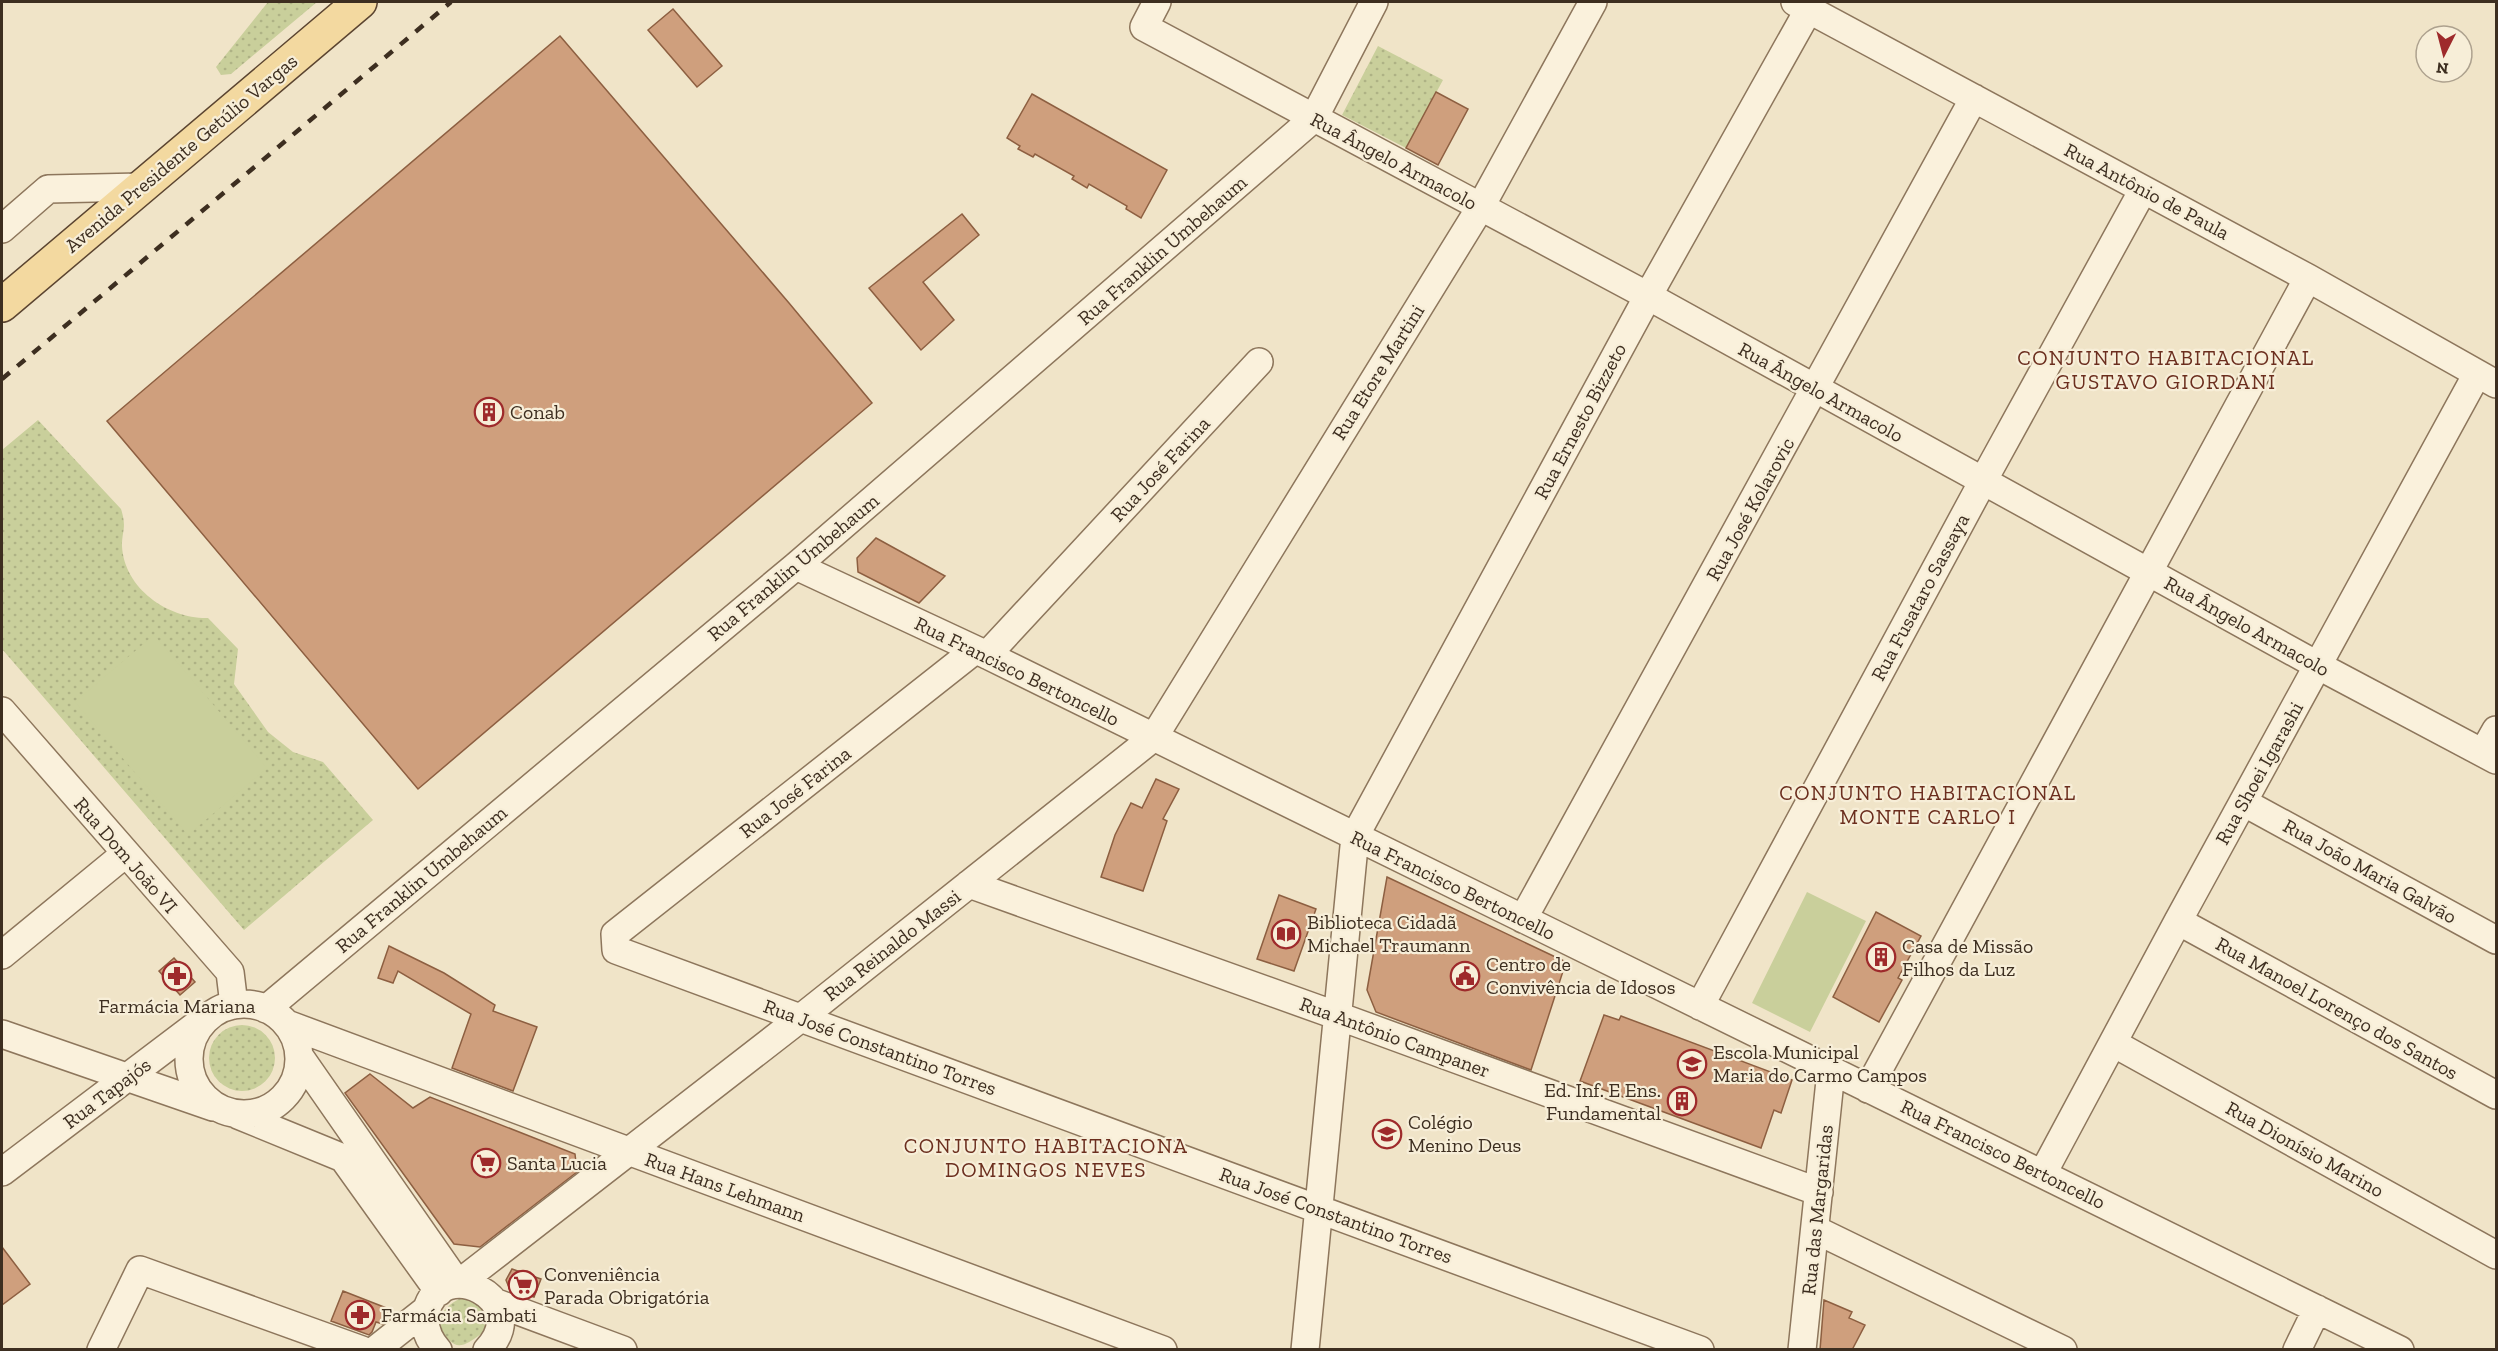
<svg xmlns="http://www.w3.org/2000/svg" width="2498" height="1351" font-family="'Zilla Slab',serif">
<defs>
<pattern id="grass-dots" width="8" height="8" patternUnits="userSpaceOnUse" patternTransform="scale(1.5)"><rect width="8" height="8" fill="#c9cf9b"/><path d="M2 2h.1M6 6h.1" fill="none" stroke="#aeb285" stroke-width="1.8" stroke-linecap="round"/></pattern>
</defs>
<rect width="100%" height="100%" fill="#f0e4c8"/>
<path fill="url(#grass-dots)" d="M268,2h49l-86,72 -10,1 -5,-8z
M1378,46l65,34 -37,68 -64,-33z
M38,420l83,89c6,19 1,21 1,37 2,43 47,73 86,72l30,31 -4,35 34,48 25,20 30,10 50,58 -129,110 -242,-281v-199z
M209 1058a33 33 0 1 1 66 0a33 33 0 1 1-66 0Z
M468,1295l20,14 -3,22c-27,20 -29,20 -48,-6 3,-15 17,-25 31,-30z"/>
<path fill="#c9cf9b" d="M154,635l113,133 -79,67 -113,-133z
M1807,892l59,29 -56,111 -58,-29z"/>
<path fill="#cf9f7d" stroke="#8d5f41" stroke-width="1.5" d="M673,9l49,57 -25,21 -49,-57z
M560,36l229,267 83,100 -454,386 -311,-368z
M1436,92l32,17 -30,56 -32,-17z
M1032,94l135,76 -26,48 -15,-9 1,-3 -38,-22 -2,4 -15,-9 2,-3 -39,-22 -2,3 -15,-8 2,-3 -13,-8z
M962,214l17,21 -56,47 31,38 -33,30 -52,-62z
M876,538l69,38 -26,27 -61,-31 -1,-14z
M1156,779l23,10 -16,30 4,2 -24,70 -42,-14 14,-42 16,-32 11,5z
M1387,877l179,85 -35,108 -155,-58 -9,-22z
M1279,895l37,14 -22,62 -37,-12z
M1876,912l45,24 -23,42 4,2 -23,42 -46,-25z
M389,946l55,27 51,32 -2,6 44,16 -24,64 -61,-23 19,-54 -73,-43 -5,12 -15,-5z
M174,958l21,24 -15,13 -21,-24z
M1604,1015l15,5 2,-4 171,64 -11,33 -7,-3 -13,38 -181,-67z
M370,1074l43,34 17,-11 145,57 2,18 -97,75 -26,-3 -109,-151z
M2,1247l28,37 -28,21z
M512,1269l29,10 -7,18 -24,-7 -4,-10z
M343,1291l46,18 -6,15 -7,-2 -4,10 -3,3 -38,-14z
M1824,1300l28,12 -3,6 16,7 -13,25h-32z"/>
<g fill="none" stroke-linecap="round" stroke-linejoin="round">
<g stroke="#8d765c" stroke-width="30">
<path id="minor" d="M1157,2l-13,25 504,269 669,369 179,95
M1795,2l513,276 188,106
M2,229l46,-40 93,-2
M796,566l191,89 1413,695
M975,650l-360,284 1,16 1084,400
M987,655l272,-293
M2,711l228,261 4,33
M2483,753l13,-23
M2243,802l253,138
M969,884l369,132 481,176
M1523,919l451,-821
M2178,921l318,174
M2,955l123,-101
M189 1059a55 55 0 1 1 110 0a55 55 0 1 1-110 0Z
M1700,1006l283,-525 160,-291
M266,1009l530,-443 518,-448 60,-116
M287,1024l876,326
M2,1034l211,73
M2113,1043l383,212
M300,1057l158,227 344,-267 352,-280 326,-529 113,-206
M1868,1089l440,-811
M238,1115l105,43 96,134
M2,1172l197,-149
M2043,1173l135,-252 299,-547
M1816,1230l247,120
M494,1302l129,48
M101,1350l39,-80 222,80
M375,1350l52,-41
M438,1350c-10,-11 -15,-24 -12,-38 14,-59 109,-13 61,38
M1305,1350l50,-514 293,-540 161,-287
M1802,1350l29,-279
M2297,1350l20,-41"/>
</g>
<g stroke="#5b4430" stroke-width="36">
<path id="major" d="M2,305l358,-303"/>
</g>
<use href="#minor" stroke="#faf1dc" stroke-width="27"/>
<use href="#major" stroke="#f3d9a0" stroke-width="33"/>
<path stroke="#3d2e20" stroke-width="4.5" stroke-dasharray="10 10" stroke-linecap="butt" d="M2,379l449,-377"/>
</g>
<defs>
<g id="building-ring" transform="scale(1.5)"><circle r="9.5" fill="#f7eed8" stroke="#9e2a2b" stroke-width="1.5"/><path d="M-4-6H4V6H1V3H-1V6H-4ZM-2.5-4.3h1.7v1.8h-1.7ZM.8-4.3h1.7v1.8H.8ZM-2.5-1h1.7V.8h-1.7ZM.8-1h1.7V.8H.8Z" fill="#9e2a2b"/></g>
<g id="library-ring" transform="scale(1.5)"><circle r="9.5" fill="#f7eed8" stroke="#9e2a2b" stroke-width="1.5"/><path d="M-6-4Q-3-5.5-.7-3.5V5Q-3 3-6 4ZM6-4Q3-5.5 .7-3.5V5Q3 3 6 4Z" fill="#9e2a2b"/></g>
<g id="pharmacy-ring" transform="scale(1.5)"><circle r="9.5" fill="#f7eed8" stroke="#9e2a2b" stroke-width="1.5"/><path d="M-2-6h4v4h4v4h-4v4h-4v-4h-4v-4h4Z" fill="#9e2a2b"/></g>
<g id="civic-ring" transform="scale(1.5)"><circle r="9.5" fill="#f7eed8" stroke="#9e2a2b" stroke-width="1.5"/><path d="M-.6-6.5H3V-4.5H.6V-3L4-1V1h2V6H-6V1h2V-1L-.6-3ZM-1.2 2.5V6h2.4V2.5Z" fill="#9e2a2b"/></g>
<g id="school-ring" transform="scale(1.5)"><circle r="9.5" fill="#f7eed8" stroke="#9e2a2b" stroke-width="1.5"/><path d="M0-5L7-2L0 1L-7-2ZM-4 1L0 2.5L4 1V4Q0 6-4 4Z" fill="#9e2a2b"/></g>
<g id="supermarket-ring" transform="scale(1.5)"><circle r="9.5" fill="#f7eed8" stroke="#9e2a2b" stroke-width="1.5"/><path d="M-6-5.5h2.5l.6 2H6L4.5 2H-2.5L-4.4-4H-6ZM-1.5 3.2a1.3 1.3 0 1 0 .1 0ZM3 3.2a1.3 1.3 0 1 0 .1 0Z" fill="#9e2a2b"/></g>
</defs>
<g fill-rule="evenodd">
<use href="#building-ring" x="489" y="412"/>
<use href="#library-ring" x="1286" y="934"/>
<use href="#building-ring" x="1881" y="957"/>
<use href="#pharmacy-ring" x="177" y="976"/>
<use href="#civic-ring" x="1465" y="976"/>
<use href="#school-ring" x="1692" y="1064"/>
<use href="#building-ring" x="1682" y="1101"/>
<use href="#school-ring" x="1387" y="1134"/>
<use href="#supermarket-ring" x="486" y="1163"/>
<use href="#supermarket-ring" x="523" y="1285"/>
<use href="#pharmacy-ring" x="360" y="1315"/>
</g>
<g text-anchor="middle" dominant-baseline="central" stroke-width="4.5" stroke-linejoin="round" paint-order="stroke">
<g font-size="20" fill="#3d2e20" stroke="#f7eed8">
<text transform="translate(181 153) rotate(-40)">Avenida Presidente Getúlio Vargas</text>
<text transform="translate(1394 161) rotate(28)">Rua Ângelo Armacolo</text>
<text transform="translate(2147 191) rotate(28)">Rua Antônio de Paula</text>
<text transform="translate(1162 250) rotate(-41)">Rua Franklin Umbehaum</text>
<text transform="translate(1378 372) rotate(-58)">Rua Etore Martini</text>
<text transform="translate(1821 392) rotate(29)">Rua Ângelo Armacolo</text>
<text transform="translate(1580 421) rotate(-62)">Rua Ernesto Bizzeto</text>
<text transform="translate(1160 469) rotate(-47)">Rua José Farina</text>
<text transform="translate(1750 509) rotate(-61)">Rua José Kolarovic</text>
<text transform="translate(793 567) rotate(-40)">Rua Franklin Umbehaum</text>
<text transform="translate(1920 597) rotate(-62)">Rua Fusataro Sassaya</text>
<text transform="translate(2247 626) rotate(29)">Rua Ângelo Armacolo</text>
<text transform="translate(1017 671) rotate(26)">Rua Francisco Bertoncello</text>
<text transform="translate(2259 773) rotate(-61)">Rua Shoei Igarashi</text>
<text transform="translate(795 792) rotate(-38)">Rua José Farina</text>
<text transform="translate(126 855) rotate(49)">Rua Dom João VI</text>
<text transform="translate(2370 871) rotate(29)">Rua João Maria Galvão</text>
<text transform="translate(421 879) rotate(-40)">Rua Franklin Umbehaum</text>
<text transform="translate(1453 885) rotate(26)">Rua Francisco Bertoncello</text>
<text transform="translate(892 945) rotate(-38)">Rua Reinaldo Massi</text>
<text transform="translate(2337 1008) rotate(29)">Rua Manoel Lorenço dos Santos</text>
<text transform="translate(1395 1037) rotate(20)">Rua Antônio Campaner</text>
<text transform="translate(880 1047) rotate(20)">Rua José Constantino Torres</text>
<text transform="translate(107 1093) rotate(-37)">Rua Tapajós</text>
<text transform="translate(2305 1149) rotate(29)">Rua Dionísio Marino</text>
<text transform="translate(2003 1154) rotate(26)">Rua Francisco Bertoncello</text>
<text transform="translate(725 1187) rotate(20)">Rua Hans Lehmann</text>
<text transform="translate(1817 1210) rotate(-84)">Rua das Margaridas</text>
<text transform="translate(1336 1215) rotate(20)">Rua José Constantino Torres</text>
</g>
<g font-size="20" fill="#3d2e20" stroke="#f7eed8" text-anchor="start">
<text x="510" y="412">Conab</text>
<text x="1307" y="922">Biblioteca Cidadã<tspan x="1307" dy="23">Michael Traumann</tspan></text>
<text x="1902" y="946">Casa de Missão<tspan x="1902" dy="23">Filhos da Luz</tspan></text>
<text x="1486" y="964">Centro de<tspan x="1486" dy="23">Convivência de Idosos</tspan></text>
<text x="177" y="1006" text-anchor="middle">Farmácia Mariana</text>
<text x="1713" y="1052">Escola Municipal<tspan x="1713" dy="23">Maria do Carmo Campos</tspan></text>
<text x="1661" y="1090" text-anchor="end">Ed. Inf. E Ens.<tspan x="1661" dy="23">Fundamental</tspan></text>
<text x="1408" y="1122">Colégio<tspan x="1408" dy="23">Menino Deus</tspan></text>
<text x="507" y="1163">Santa Lucia</text>
<text x="544" y="1274">Conveniência<tspan x="544" dy="23">Parada Obrigatória</tspan></text>
<text x="381" y="1315">Farmácia Sambati</text>
</g>
<g font-size="21" letter-spacing="1.5" fill="#6b2e1e" stroke="#f7eed8">
<text x="2166" y="357">CONJUNTO HABITACIONAL<tspan x="2166" dy="24">GUSTAVO GIORDANI</tspan></text>
<text x="1928" y="792">CONJUNTO HABITACIONAL<tspan x="1928" dy="24">MONTE CARLO I</tspan></text>
<text x="1046" y="1145">CONJUNTO HABITACIONA<tspan x="1046" dy="24">DOMINGOS NEVES</tspan></text>
</g>
</g>
<rect width="2498" height="1351" fill="none" stroke="#3d2e20" stroke-width="6"/>
<g transform="translate(2444 54) rotate(186)"><circle r="28" fill="#f7eed8" stroke="#ada18e" stroke-width="1.5"/>
<path d="M0-4.5L10 22L0 15L-10 22Z" fill="#9e2a2b"/>
<text y="-9" font-size="16" font-weight="bold" text-anchor="middle" fill="#3d2e20">N</text>
</g>
</svg>
